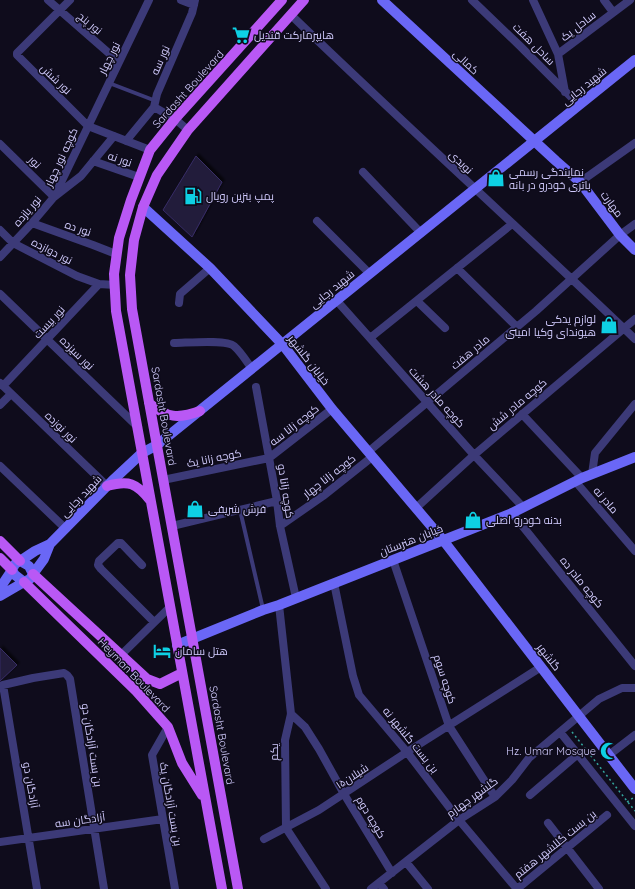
<svg xmlns="http://www.w3.org/2000/svg" width="635" height="889" font-family="Quicksand,Cairo,sans-serif">
<defs>
<filter id="shadow"><feDropShadow dx="2.5" dy="-2.5" stdDeviation="1" flood-color="#0009"/></filter>
</defs>
<rect width="100%" height="100%" fill="#0f0c1c"/>
<path fill="#201a3b" stroke="#382d66" filter="url(#shadow)" d="M196,156l26,26 -30,55 -29,-27z
M0,648l17,17 -17,16z"/>
<g fill="none" stroke-linecap="round" stroke-linejoin="round">
<path stroke="#34a69e" stroke-width="1.5" stroke-dasharray="2 3" stroke-linecap="butt" d="M572,732l63,79
M627,802l6,-4"/>
<path stroke="#3c3a78" stroke-width="4" d="M109,83l47,18
M240,510l23,99"/>
<path stroke="#3c3a78" stroke-width="8" d="M48,0l71,62
M70,0l-53,53v2l71,71 62,24
M181,0l13,5
M472,0l48,46 59,59
M533,0l25,54 7,38
M604,0l9,12
M291,15c113,109 230,215 344,324
M558,54l72,-54
M188,130l-13,-11 -21,-12 3,-13 35,-81 3,-13
M126,141l28,-34
M0,144l54,53
M93,161l46,16
M363,172l58,61
M580,182l55,-39
M54,197l95,-197
M317,221l53,53
M32,223l61,22 23,9
M0,230l13,13 64,33 22,8
M0,257l32,-34 22,-26 27,-21 33,-40
M457,268l60,59
M0,294l138,133
M337,301l137,154 49,52
M417,301l28,27
M179,303l1,-9 30,-26
M370,338l142,-114
M174,343c12,0 52,-4 60,3 7,6 13,16 18,23
M0,383l107,103
M3,386l96,-102 16,1
M256,387l21,114 3,25 16,72
M0,405l11,-11
M522,414l60,64
M368,452l168,-141 84,-76 15,-11
M0,466l66,63
M592,474l3,-21 40,-49
M163,480l106,-22 63,-49
M575,481l60,70
M416,508l58,-53 161,-136
M512,513l123,153
M172,526l105,-25
M280,526l43,-30 49,-39
M393,560l56,166 46,71
M142,565l-21,-22h-3l-19,18 -1,4 3,4 53,53
M334,583l19,93 6,19 48,57 52,68 58,69
M279,605l12,109 -6,26 1,88 40,61
M121,655l49,-48
M3,685l34,204
M0,688l3,-3 30,-7 31,-5 3,2 3,4 34,210
M291,714l14,13 14,22 25,45 48,79
M168,727l-16,28 23,134
M560,732l75,94
M609,755l26,-20
M530,795l48,-41
M548,823l51,66
M264,839l55,-29 88,-58 134,-85
M0,842l163,-23
M406,862l22,27
M379,883l5,6
M371,889l88,-69 36,-23 17,-17 17,-22 70,-59 23,-11h13
M517,889l90,-74"/>
<path stroke="#6a67f6" stroke-width="10" d="M382,0l174,161 24,21 40,53 15,15
M143,207l67,61 73,77 49,64 111,131 192,249
M20,561l15,-10 15,-7 62,-63 30,-28 15,-8 478,-385
M20,561l9,5 4,8 -3,5 -6,3 -9,-7 -3,-5 3,-6z
M33,574l11,-15 6,-15
M0,588l12,-18
M0,596l24,-14
M177,645l86,-35 16,-5 233,-92 70,-35 53,-21"/>
<path stroke="#b958f5" stroke-width="10" d="M149,403c18,15 29,16 51,8
M107,486c22,-6 29,-3 43,14
M0,541l20,20
M0,558l12,12
M33,574l114,105 13,5 22,-11
M24,582l112,109 32,36 14,36 20,32
M222,889l-106,-578 -2,-37 5,-36 12,-38 19,-50 25,-31 107,-119
M238,889l-106,-580 -2,-34 4,-35 9,-33 14,-32 31,-45 116,-130"/>
</g>
<defs>
<g id="supermarket-bare" transform="scale(1.38)"><path d="M-6-5.5h2.5l.6 2H6L4.5 2H-2.5L-4.4-4H-6ZM-1.5 3.2a1.3 1.3 0 1 0 .1 0ZM3 3.2a1.3 1.3 0 1 0 .1 0Z" fill="#0ed0e4" stroke="#0f0c1c" stroke-width="2.5" paint-order="stroke"/></g>
<g id="shop-bare" transform="scale(1.38)"><path d="M-5-2.5h2.3a2.7 3.5 0 0 1 5.4 0H5L5.5 6h-11ZM-1.5-2.5h3a1.5 2.3 0 0 0-3 0Z" fill="#0ed0e4" stroke="#0f0c1c" stroke-width="2.5" paint-order="stroke"/></g>
<g id="fuel-bare" transform="scale(1.38)"><path d="M-5.5-6h7V0h2V4h1.3V-2.5L3-4.5l.8-.8L6-3V5H2.5V1h-1V6h-7ZM-4.2-4.7v3.2H.2V-4.7Z" fill="#0ed0e4" stroke="#0f0c1c" stroke-width="2.5" paint-order="stroke"/></g>
<g id="hotel-bare" transform="scale(1.38)"><path d="M-6-4.5h1.5V1H6V5H4.5V3h-9V5H-6ZM-4 0a1.8 1.8 0 1 1 3.6 0ZM.5 0V-2.5h3Q6-2.5 6 0Z" fill="#0ed0e4" stroke="#0f0c1c" stroke-width="2.5" paint-order="stroke"/></g>
<g id="mosque-bare" transform="scale(1.38)"><path d="M3.5-4.9A6 6 0 1 0 3.5 4.9A5 5 0 1 1 3.5-4.9Z" fill="#0ed0e4" stroke="#0f0c1c" stroke-width="2.5" paint-order="stroke"/></g>
</defs>
<g fill-rule="evenodd">
<use href="#supermarket-bare" x="241" y="35"/>
<use href="#shop-bare" x="496" y="178"/>
<use href="#fuel-bare" x="193" y="196"/>
<use href="#shop-bare" x="609" y="325"/>
<use href="#shop-bare" x="195" y="509"/>
<use href="#shop-bare" x="473" y="520"/>
<use href="#hotel-bare" x="162" y="651"/>
<use href="#mosque-bare" x="609" y="751"/>
</g>
<g text-anchor="middle" dominant-baseline="central" stroke-width="3" stroke-linejoin="round" paint-order="stroke">
<g font-size="11" fill="#d0cafc" stroke="#0f0c1c">
<text transform="translate(90 23) rotate(40)">نور پنج</text>
<text transform="translate(578 26) rotate(-38)">ساحل یک</text>
<text transform="translate(534 44) rotate(45)">ساحل هفت</text>
<text transform="translate(109 58) rotate(-63)">نور چهار</text>
<text transform="translate(160 60) rotate(-66)">نور سه</text>
<text transform="translate(466 62) rotate(43)">کمالی</text>
<text transform="translate(56 79) rotate(44)">نور شش</text>
<text transform="translate(584 86) rotate(-39)">شهید رجایی</text>
<text transform="translate(188 89) rotate(-48)">Sardasht Boulevard</text>
<text transform="translate(61 157) rotate(-65)">کوچه نور چهار</text>
<text transform="translate(120 159) rotate(19)">نور نه</text>
<text transform="translate(35 162) rotate(45)">نور</text>
<text transform="translate(461 162) rotate(44)">نویدی</text>
<text transform="translate(612 204) rotate(53)">مهارت</text>
<text transform="translate(27 211) rotate(-49)">نور یازده</text>
<text transform="translate(78 228) rotate(19)">نور ده</text>
<text transform="translate(52 251) rotate(27)">نور دوازده</text>
<text transform="translate(332 289) rotate(-39)">شهید رجایی</text>
<text transform="translate(49 322) rotate(-47)">نور بیست</text>
<text transform="translate(470 352) rotate(-40)">مادر هفت</text>
<text transform="translate(77 353) rotate(44)">نور سیزده</text>
<text transform="translate(309 360) rotate(52)">خیابان گلشهر</text>
<text transform="translate(437 397) rotate(48)">کوچه مادر هشت</text>
<text transform="translate(517 404) rotate(-40)">کوچه مادر شش</text>
<text transform="translate(164 416) rotate(80)">Sardasht Boulevard</text>
<text transform="translate(294 425) rotate(-38)">کوچه زانا سه</text>
<text transform="translate(61 427) rotate(44)">نور نوزده</text>
<text transform="translate(214 458) rotate(-11)">کوچه زانا یک</text>
<text transform="translate(329 476) rotate(-38)">کوچه زانا چهار</text>
<text transform="translate(286 491) rotate(81)">کوچه زانا دو</text>
<text transform="translate(81 496) rotate(-46)">شهید رجایی</text>
<text transform="translate(606 500) rotate(49)">مادر نه</text>
<text transform="translate(411 540) rotate(-22)">خیابان هنرستان</text>
<text transform="translate(582 582) rotate(51)">کوچه مادر ده</text>
<text transform="translate(549 657) rotate(52)">گلشهر</text>
<text transform="translate(134 675) rotate(46)">Heyman Boulevard</text>
<text transform="translate(445 679) rotate(72)">کوچه سوم</text>
<text transform="translate(222 735) rotate(80)">Sardasht Boulevard</text>
<text transform="translate(411 740) rotate(51)">بن بست گلشهر نه</text>
<text transform="translate(92 745) rotate(81)">بن بست آزادگان دو</text>
<text transform="translate(274 752) rotate(-90)">یکم</text>
<text transform="translate(352 776) rotate(-33)">شیلان۱۵</text>
<text transform="translate(31 785) rotate(80)">آزادگان دو</text>
<text transform="translate(472 797) rotate(-36)">گلشهر چهارم</text>
<text transform="translate(171 804) rotate(80)">بن بست آزادگان یک</text>
<text transform="translate(371 817) rotate(59)">کوچه دوم</text>
<text transform="translate(80 820) rotate(-8)">آزادگان سه</text>
<text transform="translate(555 844) rotate(-39)">بن بست گللشهر هفتم</text>
</g>
<g font-size="11" fill="#d0cafc" stroke="#0f0c1c" text-anchor="start">
<text x="254" y="35">هایپرمارکت قندیل</text>
<text x="509" y="172">نمایندگی رسمی<tspan x="509" dy="13">باتری خودرو در بانه</tspan></text>
<text x="206" y="196">پمپ بنزین رویال</text>
<text x="596" y="319" text-anchor="end">لوازم یدکى<tspan x="596" dy="13">هیونداى وکیا امینى</tspan></text>
<text x="208" y="509">فرش شریفی</text>
<text x="486" y="520">بدنه خودرو اصلی</text>
<text x="175" y="651">هتل سامان</text>
<text x="596" y="751" text-anchor="end">Hz. Umar Mosque</text>
</g>
</g>
</svg>
